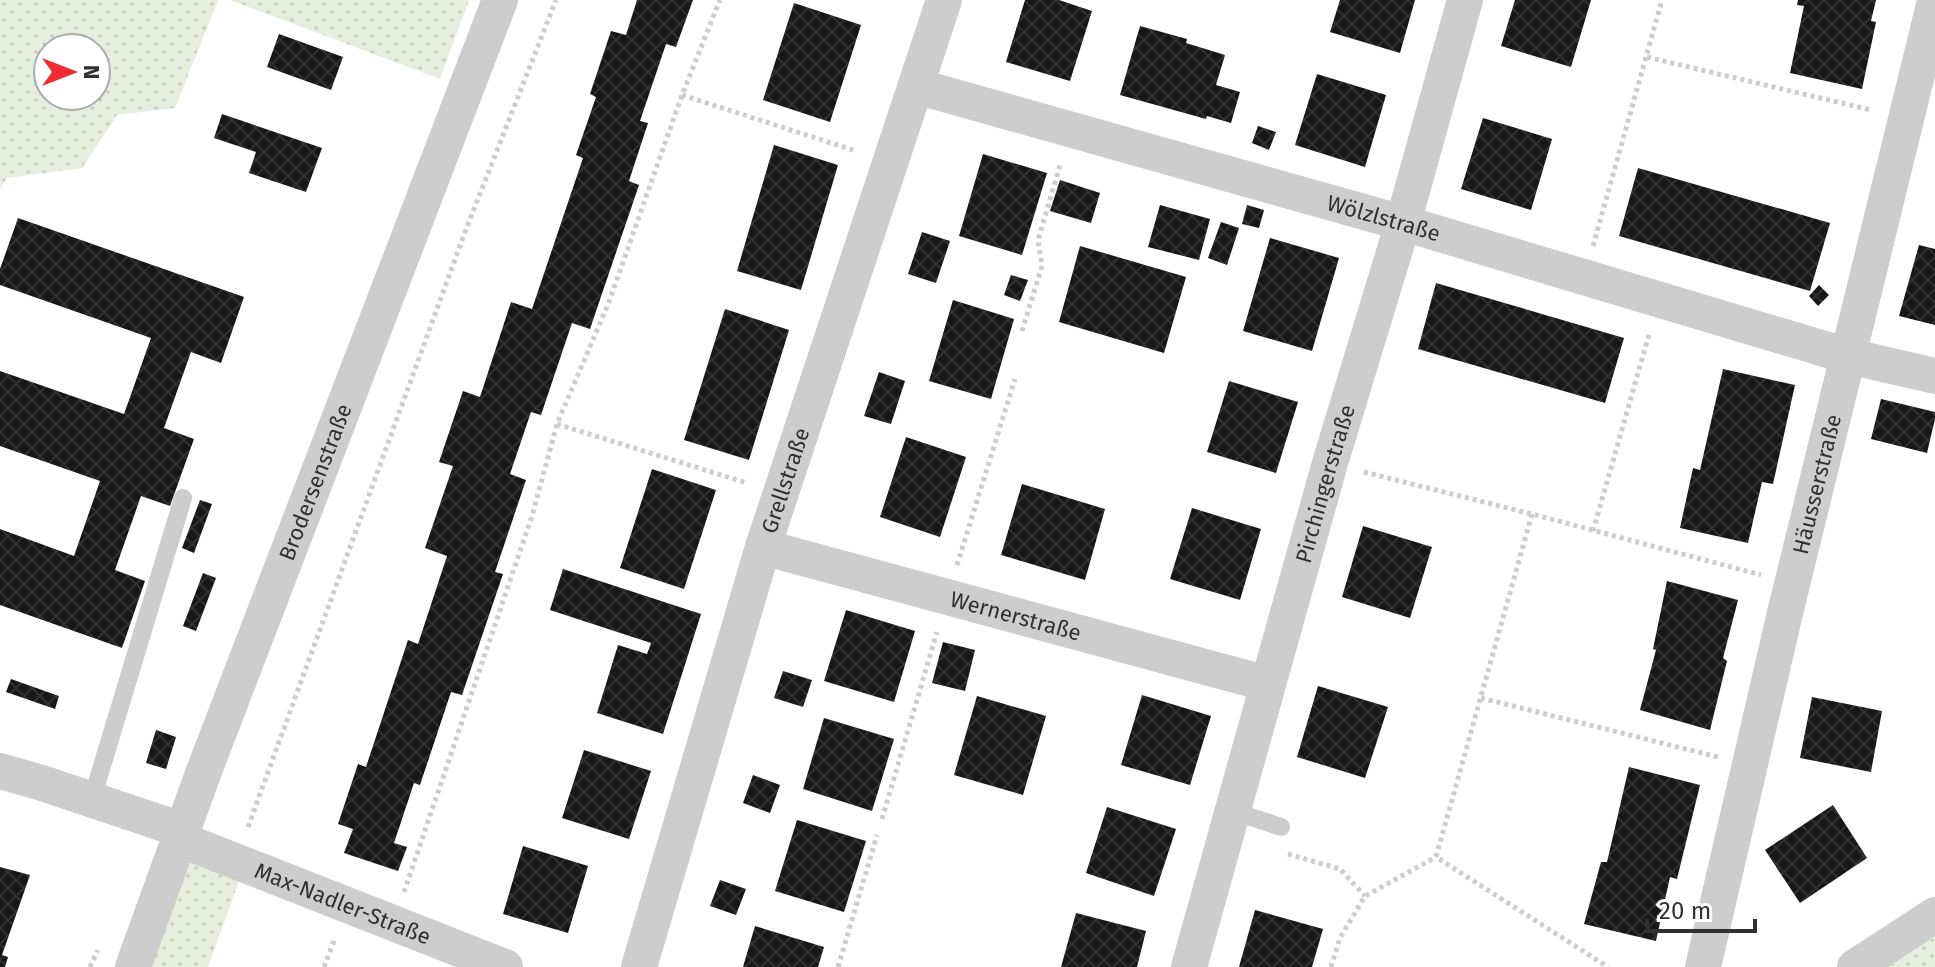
<svg xmlns="http://www.w3.org/2000/svg" width="1935" height="967" font-family="'Fira Sans',sans-serif">
<defs>
<pattern id="grass-dots" width="8" height="8" patternUnits="userSpaceOnUse" patternTransform="scale(2)"><rect width="8" height="8" fill="#e6eedd"/><path d="M2 2h.1M6 6h.1" fill="none" stroke="#c6ccbe" stroke-width="1.8" stroke-linecap="round"/></pattern>
<pattern id="building-cross-hatch" width="8" height="8" patternUnits="userSpaceOnUse" patternTransform="scale(2)"><rect width="8" height="8" fill="#171717"/><path d="M0 0l8 8M0 8l8-8" fill="none" stroke="#303030"/></pattern>
</defs>
<rect width="100%" height="100%" fill="#fff"/>
<path fill="url(#grass-dots)" fill-rule="evenodd" d="M0,0h218l-43,108 -58,7 -35,53 -75,10 -7,11zM48,48h48v48h-48z
M230,0h239l-29,79z
M190,856l52,17 -34,94h-57z
M1935,937v30h-47z"/>
<path fill="url(#building-cross-hatch)" d="M637,0h56l-17,47 -10,-3 -26,77 8,2 -19,58 10,4 -49,144 -18,-6 -31,92 -10,-3 -21,62 16,6 -31,92 8,2 -41,121 -11,-3 -31,93 -6,-2 -20,60 13,4 -9,24 -54,-18 9,-24 -15,-5 20,-60 8,3 42,-127 10,4 29,-88 -22,-8 28,-82 -14,-4 24,-71 17,6 31,-95 21,7 51,-151 -7,-3 20,-58 -6,-3 21,-63 15,4z
M1025,0h34l33,11 -22,70 -64,-19z
M1340,0h75l-15,53 -70,-21z
M1515,0h76l-20,67 -70,-21z
M1798,0h78l-5,21 5,1 -14,67 -72,-16 14,-67 -7,-1z
M794,3l67,22 -31,97 -67,-22z
M1140,26l47,13 -1,4 39,12 -9,30 24,7 -9,31 -24,-7 -1,3 -86,-24z
M279,34l64,23 -12,33 -64,-23z
M1317,74l69,21 -21,72 -70,-22z
M222,114l100,34 -16,44 -57,-19 7,-21 -42,-14z
M1483,118l69,21 -21,71 -70,-21z
M1258,126l18,6 -7,18 -17,-7z
M774,145l64,20 -37,125 -64,-19z
M983,154l64,19 -25,82 -63,-19z
M1638,168l192,55 -20,68 -191,-55z
M1060,180l40,13 -9,30 -41,-12z
M1160,205l50,14 -11,41 -51,-13z
M1247,205l17,5 -5,18 -17,-4z
M18,218l226,79 -23,66 -30,-11 -27,76 30,11 -24,67 -29,-10 -26,74 30,11 -23,67 -122,-43v-76l74,27 26,-75 -100,-35v-75l124,43 27,-76 -151,-53v-16z
M1221,222l18,6 -12,37 -19,-7z
M922,232l28,9 -14,42 -28,-9z
M1270,238l69,20 -27,93 -69,-20z
M1919,245l16,4v76l-36,-9z
M1080,246l106,31 -22,76 -105,-31z
M1011,275l17,5 -8,21 -16,-6z
M1436,283l188,55 -19,65 -187,-54z
M1819,285l10,10 -11,11 -9,-10z
M953,300l61,19 -23,80 -62,-18z
M725,309l64,21 -40,130 -65,-20z
M1723,369l72,16 -22,99 -11,-2 -14,61 -68,-15 13,-60 7,2z
M879,372l26,9 -14,43 -27,-8z
M1229,381l69,21 -22,71 -69,-21z
M1881,399l54,13v7l-8,34 -56,-14z
M906,437l60,20 -26,80 -60,-20z
M652,469l64,21 -32,99 -64,-21z
M1022,484l83,25 -20,71 -84,-25z
M200,500l12,4 -18,49 -12,-5z
M1192,508l69,21 -21,71 -70,-21z
M1363,526l69,21 -22,71 -68,-21z
M563,569l138,45 -38,120 -66,-21 21,-68 29,9 4,-11 -101,-33z
M203,573l13,5 -20,53 -13,-5z
M1667,581l71,19 -15,58 4,3 -17,69 -70,-20 16,-60 -3,-1z
M846,610l69,21 -21,71 -70,-21z
M943,642l32,8 -10,41 -33,-8z
M783,671l29,9 -9,27 -29,-9z
M11,679l48,17 -4,13 -49,-17z
M1318,686l70,21 -23,71 -68,-21z
M1142,695l69,21 -21,69 -69,-20z
M977,696l69,20 -23,79 -69,-20z
M1812,697l70,14 -11,61 -71,-14z
M824,718l70,21 -22,72 -69,-22z
M156,730l20,7 -10,32 -20,-6z
M584,750l67,21 -22,68 -67,-21z
M1629,767l71,18 -23,94 -7,-2 -14,64 -72,-17 17,-62h6z
M753,775l27,10 -10,28 -27,-10z
M1833,805l34,53 -67,45 -35,-53z
M1107,807l69,22 -22,67 -68,-23z
M797,820l69,21 -22,71 -69,-21z
M523,846l65,20 -20,67 -65,-19z
M0,867l30,8 -28,80 6,2 -3,10h-5z
M720,880l26,9 -10,26 -26,-9z
M1255,910l68,19 -11,38h-73z
M1076,913l70,18 -9,36h-76z
M755,926l69,21 -6,20h-75z"/>
<g fill="none" stroke-linecap="round" stroke-linejoin="round">
<path stroke="#cdcdcd" stroke-width="5" stroke-dasharray="4 4" stroke-linecap="butt" d="M1647,57l224,53
M682,95l174,56
M1593,246l69,-246
M1022,331l20,-65 -4,-26 23,-78
M557,424l190,59
M1364,472l168,42 229,61
M1532,514l-96,343 172,110
M1593,531l57,-200
M957,565l58,-186
M1481,698l237,59
M882,819l55,-187
M248,827l217,-595 91,-232
M1288,854l52,15 25,27
M404,892l128,-376 25,-92 52,-122 73,-207 38,-95
M90,967l8,-17
M324,967l11,-29
M838,967l39,-132
M1331,967l9,-29 25,-42 71,-39"/>
<path stroke="#cdcdcd" stroke-width="18" d="M92,799l91,-301
M1233,811l48,16"/>
<g stroke="#cdcdcd" stroke-width="36">
<path id="s1" d="M916,86l487,137 445,133 87,20"/>
<path id="s2" d="M763,547l505,137"/>
<path d="M0,771l42,12 140,47"/>
<path id="s3" d="M179,839l326,128"/>
<path id="s4" d="M133,967l71,-196 296,-771"/>
<path id="s5" d="M639,967l124,-420 181,-547"/>
<path id="s6" d="M1189,967l141,-504 73,-240 62,-223"/>
<path id="s7" d="M1703,967l82,-354 150,-612"/>
<path d="M1855,967l80,-52"/>
</g>
</g>
<g text-anchor="middle" dominant-baseline="central" stroke-width="8" stroke-linejoin="round" paint-order="stroke">
<g font-size="22" fill="#303030" stroke="#fff">
<text stroke="none"><textPath href="#s1" startOffset="486">Wölzlstraße</textPath></text>
<text stroke="none"><textPath href="#s5" startOffset="508">Grellstraße</textPath></text>
<text stroke="none"><textPath href="#s4" startOffset="518">Brodersenstraße</textPath></text>
<text stroke="none"><textPath href="#s6" startOffset="502">Pirchingerstraße</textPath></text>
<text stroke="none"><textPath href="#s7" startOffset="496">Häusserstraße</textPath></text>
<text stroke="none"><textPath href="#s2" startOffset="262">Wernerstraße</textPath></text>
<text stroke="none"><textPath href="#s3" startOffset="176">Max-Nadler-Straße</textPath></text>
</g>
</g>
<g transform="translate(72 72) rotate(90)"><circle r="38" fill="#ffffff" stroke="#acacac" stroke-width="2"/>
<path d="M0-6L14 30L0 20L-14 30Z" fill="#ef2a30"/>
<text y="-12" font-size="22" font-weight="bold" text-anchor="middle" fill="#303030">N</text>
</g>
<path d="M1647 919v12h108v-12" fill="none" stroke="#303030" stroke-width="4"/>
<text x="1659" y="919" font-size="24" fill="#303030" stroke="#ffffff" stroke-width="6" paint-order="stroke">20 m</text>
</svg>
